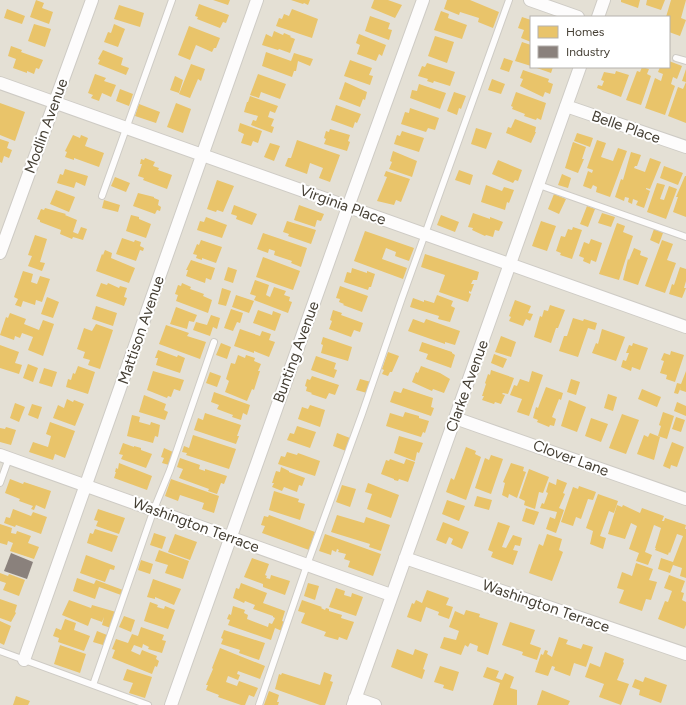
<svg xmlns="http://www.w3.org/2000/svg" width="686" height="705" font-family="Figtree,sans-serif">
<rect width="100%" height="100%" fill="#f0eee8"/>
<path fill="#e4e0d5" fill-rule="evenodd" d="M0,0h686v705h-686zM531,17h138v50h-138z"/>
<path fill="#e9c46a" d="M36,0l8,3 -2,5 11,4 -4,12 -19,-7z
M213,0h17l-2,5z
M291,0h19l-2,5 -4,-2 -1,1z
M374,0h14l14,5 -7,13 -24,-10z
M447,0h23l29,12 -6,16 -15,-6 1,-4 -19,-6 -1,3 -15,-6z
M621,0h19l-2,8 -17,-6z
M647,0h18l-4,10 -15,-5z
M671,0h15l-5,18 5,2 -6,16 -11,-4v-15h-3z
M199,4l30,11 -3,8 -3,-1 -3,6 -23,-9 1,-2 -3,-1z
M119,5l25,8 -4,14 -26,-8z
M7,9l18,7 -3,8 -18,-6z
M292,9l26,10 -6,19 -36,-12 3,-8 3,1 2,-5 5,2z
M441,11l8,3 -1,4 19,7 -5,14 -28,-9z
M370,16l20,7 -2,6 4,1 -3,10 -24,-9z
M522,17l9,3v22l-10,-4 3,-8 -6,-2z
M34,24l17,5 -6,18 -17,-6z
M114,24l11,5 -7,18 -14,-5 4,-10 3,1z
M189,26l31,12 -4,10h-2l-2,4 -16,-7 -6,15 -12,-5z
M274,31l9,4 1,-2 7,3 -1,1 5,2 -5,14 -11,-4 -1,1 -16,-5 4,-11 6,3z
M359,34l27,11 -4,11 -3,-2 -3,7 -19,-7 3,-9 -4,-2z
M435,36l19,6 -7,21 -19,-7z
M522,42l9,3v21l-16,-5z
M11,46l11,4 -1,2 22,8 -4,9 -3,-1 -2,6 -7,-3v2l-14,-5 3,-9 -8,-3z
M103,50l20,8 -2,7 8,3 -3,7 -28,-11 2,-4 -2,-1z
M266,52l25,9 3,-8 19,6 -3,7 -12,-5 -2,10h-2l-2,6 -30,-11z
M504,58l9,3 -4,11 -9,-3z
M350,60l22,8 -3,7 4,1 -3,9 -26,-9z
M669,61l13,5 -5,13 -4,-2 -2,7 4,2 -10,29 -20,-7 10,-30 6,3 2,-7 -5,-2 2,-5h9z
M427,63l28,9 -5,14 -16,-5 -1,2 -6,-2 1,-2 -10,-3 4,-10 3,1z
M191,64l14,5 -4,12 -3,-2 -8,19 -11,-4z
M534,67h19l-2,6z
M642,67l7,2 -2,5 4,2 -10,29 -15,-5 11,-29 3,1z
M686,69v13l-4,-1z
M523,70l26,9 -1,3 5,2 -3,10 -5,-2 -2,5 -23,-11 3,-7 -3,-1z
M616,71l13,4 -8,22 -24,-9 1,-3 4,1 2,-5 -3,-1 3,-8 11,2z
M95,74l11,4 -2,3 12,4 -5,12 -9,-4 -3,8 -8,-3 2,-3 -5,-2z
M258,74l28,10 -6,15 -19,-7 -2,6 -9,-3z
M175,76l8,4 -4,13 -9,-3z
M492,79l13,5 -4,10 -13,-4z
M345,82l22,10 -2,8 -2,-1 -3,8 -21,-8z
M686,82v41l-18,-7 10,-29 5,2z
M419,84l27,9 -6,16 -30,-11 2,-8 5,1z
M120,89l13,5 -4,12 -13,-5z
M454,92l12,4 -5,13 -2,-1 -2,7 -10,-4z
M516,92l30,11 -5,17 -4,-2 -1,2 -12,-4 1,-2 -13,-5 1,-2 -2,-1z
M250,96l28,10 -3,7 -5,-2 -2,6 6,2 -3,7 3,1 -2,6 -21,-8 2,-5 3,1 2,-5 -14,-4 3,-10h1z
M0,103l25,9 -10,29 -15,-6z
M176,103l15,6 -8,24 -16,-6z
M139,104l21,8 -4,11 -21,-7z
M336,105l25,9 -4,9 -2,-1 -2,6 -22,-8z
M410,108l29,10 -4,12 -7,-2 -2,4 -25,-8 4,-12 4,1z
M515,119l21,8 -1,5h1l-5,11 -25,-10 2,-6 3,1z
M240,123l22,8 -4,12 -5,-2 -2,5 -10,-3 3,-9 -6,-3z
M476,128l16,5 -6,16 -15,-5z
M330,129l20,6 -2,6 2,1 -3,9 -23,-7 2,-5 -2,-1 2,-7 3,1z
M402,131l22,7 -5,14 -25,-8 3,-9 3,1z
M577,133l16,5 -3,9 -16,-6z
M73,135l7,3 1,-3 7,3 -3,8 19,7 -5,14 -25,-9v2l-9,-3 2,-5 -2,-1z
M0,139l9,3 -2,6 5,2 -3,8 -5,-2 -2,7 -2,-1z
M297,140l43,15 -10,27 -11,-4 4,-10 -13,-5 -3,11 -22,-8 3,-8h3z
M597,140l9,3 -5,14 12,4 5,-13 9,3 -17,46 -14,-5 1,-5 -4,-2 -2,4 -8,-3 5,-15 4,2 1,-3 -6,-2z
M573,142l13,5 -4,12h2l-6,14 -13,-5z
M270,143l10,3 -6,15 -10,-4z
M393,151l24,10 -5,16 -23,-8 3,-7 -2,-1z
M631,152l10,3 -4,11h-2l-1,2 11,4 5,-14 11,4 -11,27 -4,-1v1l4,2 -6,17 -8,-3 2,-4 -5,-2 -1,5 -4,-2 1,-4 -4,-1 -1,4 -9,-4 6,-18 2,1z
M145,158l10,4 -2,4 6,2 -1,2 14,5 -5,14 -24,-9 1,-2 -6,-2 4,-12h-2l1,-5 3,1z
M498,160l24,10 -4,11 -3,-1 -2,3 -21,-9z
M664,166l19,7 -5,12 -18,-7z
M65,169l23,7 -3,10 -9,-4 -2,6 -17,-5 3,-9 3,1z
M459,170l14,5 -3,10 -15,-5z
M386,171l24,8 -9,23 -5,-2 -2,5 -17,-4 10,-24 -3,-1z
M562,174l9,4 -3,10 -10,-3z
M685,176h1v41l-13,-5 5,-15h-2z
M115,177l15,6 -4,9 -15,-6z
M217,180l17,6 -11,26 -6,-2 -1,2 -9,-3z
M657,183l8,2 -5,14 4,1 5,-14 8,3 -11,30 -19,-7z
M486,185l16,6 2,-4 10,3 -5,13 -2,-1 -2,8 -24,-8z
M56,190l19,7 -6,15 -19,-8z
M138,193l16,4v1l5,2 -1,5 3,2 -1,4 -3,-1 -2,4 -22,-8z
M554,194l12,5 -7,15 -11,-5z
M104,200l16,5 -2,7 -16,-4z
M234,205l23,9 -5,11 -16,-6 1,-3 -6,-2z
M299,205l25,9 -3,7 -4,-1 -2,7 -21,-7z
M587,206l8,3 -7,18 -8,-3z
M45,208l21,6 -1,1 12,5 -4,12 5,2 3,-7 6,2 -4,11 -10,-3 -1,2 -12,-5 1,-4 -21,-8v-2l-3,-1 4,-10 3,1z
M473,213l17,6v-2l13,5 -4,9 -4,-1 -2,7 -7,-2 -1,1 -13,-6 1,-2 -5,-1z
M602,213l13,4 -4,10 -13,-4z
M131,215l8,2v2l12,5 -5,14 -20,-7z
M441,215l18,7 -4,10 -18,-7z
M206,217l21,8 -5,13 -25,-8 3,-9 4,1z
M287,221l29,9 -5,14 -23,-8 1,-2 -6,-2z
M541,221l15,5 -9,25 -15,-5z
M617,223l8,3 -2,6 10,4 -14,44 -20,-6z
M573,227l9,3 -10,29 -12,-4 1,-2 -5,-2 5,-15 4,1 3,-8 4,1z
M654,229l9,4 -4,11 -9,-4z
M365,231l49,17 -5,13 -14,-5 1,-4 -10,-4 -4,11 25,9 -4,11 -49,-18z
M263,233l44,15 -6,19 -10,-4 1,-2 -18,-6 1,-4 -6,-2 -1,4 -11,-4z
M35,235l12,4 -7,23 5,1 -3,8 -14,-5 4,-10 -4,-1z
M122,238l12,4 1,-2 6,2 -1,4 4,2 -1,3 -3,-1 -4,11 -20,-7z
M591,239l11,4 -6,19 -5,-2 -1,4 -7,-3 1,-3 -5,-2 5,-14 5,2z
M201,240l21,7 -6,16 -14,-5v2l-6,-2 1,-3 -4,-1 4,-10 2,1z
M662,240l11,4 -6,16 9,3 -11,30 -20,-7z
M634,248l7,3 -1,4 8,3 -10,27 -15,-5 5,-21 1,1z
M105,250l7,3 -1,5 24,10 -6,15 -33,-12 6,-17 1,1z
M425,254l54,18 -2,8h-4l-2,4h3l-3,8 -2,-1v2l2,1 -3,8 -29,-10 6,-17 -24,-8z
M263,257l37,14 -7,19 -37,-13z
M191,260l24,8 -4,12 -5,-2 -1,5 -19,-7 2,-6h-2z
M228,267l9,3 -4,13 -9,-3z
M680,267l6,2v12l-2,7h2l-4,10 -13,-4 3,-10 2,1z
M352,268l15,5v-2l8,3 -4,13h-2l-1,3 -24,-8 3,-10 4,1z
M23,271l10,3 -2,8 6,2 3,-8 10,3 -8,23 -6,-2 -1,5 -12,-4 -2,6 -6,-2 3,-6 -4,-2z
M255,280l14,5 -3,10 4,2 4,-10 12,4 -2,4 6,2 -1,4 3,1 -4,11 -34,-13 2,-4 -6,-2z
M101,283l6,2 1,-2 11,5 1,-2 7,2 -3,9 3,1 -3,8 -28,-10z
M182,283l9,4 -1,2 14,5 -1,2 9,4 -4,13 -32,-12 2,-6 -3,-1 3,-9 3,1z
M340,286l28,10 -6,16 -19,-7 1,-1 -5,-2 1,-3 -4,-1z
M222,288l9,3 -5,15 -8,-2z
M236,295l18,6 -5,12 -17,-6z
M437,295l16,6 -2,5 4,2 -5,14 -12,-3 1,-3 -29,-9 3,-9 11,4v-2l10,3z
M47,297l12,5 -6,16 -12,-4z
M515,300l16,6 -3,7 5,1 -3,7 -4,-2 -3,7 -14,-5 2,-4 -2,-1z
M550,305l15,5 -7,18h-2l-5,15 -17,-6 6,-21 2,1 2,-7 4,1z
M96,306l21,7 -4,13 -21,-7z
M176,307l21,8 -3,7 -5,-1 -2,8 -17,-5z
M231,309l12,4 -3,10 -3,-1 -4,9 -9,-3z
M258,310l14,5 1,-4 8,3 -6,17 -22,-8z
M333,310l9,3 -1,2 22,8 -3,9 -6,-2 -3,7 -22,-8 3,-8 -2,-1z
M10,313l16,6 -2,5 15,6 4,-10 11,4 -11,32 -15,-6 5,-13 -11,-4 -2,5 -5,-2 -1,4 -14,-5 6,-18 2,1z
M211,315l9,3 -3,11 -4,-2 -3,9 -17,-6 3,-8 11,3z
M573,318l10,3 1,-2 13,4 -2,7 -7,-2 -10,29 -19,-6 5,-15h3z
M413,319l11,4 2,-4 34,12 -5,14 -10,-3v2l-37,-13z
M96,324l17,6 -13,39 -12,-4 2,-5 -7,-2 2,-6 -8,-3 7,-21 8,3z
M166,325l23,8 -2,3 19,6 -6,17 -41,-15z
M240,329l20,7 2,-5 9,3 -2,6 6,2 -6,15 -15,-6v2l-20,-7z
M602,329l23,8 -9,24 -24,-8 4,-10 2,1z
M501,336l15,6 -5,15 -16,-5z
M323,337l29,10 -4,14 -27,-8 2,-8 -2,-1z
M422,342l30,10v1l3,2 -4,13 -25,-9 2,-5 -9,-3z
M221,343l10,4 -4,12 -11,-4z
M633,343l15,5 -8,22 -8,-3 -1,4 -10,-4 2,-7 3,1 3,-8h-3l3,-8 3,1z
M0,345l19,7 -4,11 7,2 -3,9 -19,-6z
M158,350l19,7 1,-2 7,3 -5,15 -24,-8 2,-7h-3z
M671,351l13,4 -9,27 -9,-3 1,-4 -7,-2 4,-12 -3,-1 3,-7 6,2z
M388,352l11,4 -7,16h-2l-2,4 -6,-2 2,-4 -2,-1z
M494,354l13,5 -4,9 -12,-5z
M238,355l7,3 1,-3 9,3 -1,3 7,3 -3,7h2l-6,19 -2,-1 -5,12 -22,-9 4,-11 -3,-2 5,-16 4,1z
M316,356l20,7 -2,6 3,1 -3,8 -23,-8z
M28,364l10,4 -5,14 -10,-4z
M78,366l17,6 -7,22 -22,-7 2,-8 3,1 2,-7 2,1z
M421,366l19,7 10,6 -6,14 -11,-4 -1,2 -20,-9 4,-10 2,1z
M44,368l13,4 -5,15 -13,-4z
M491,370l23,8 -6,16 -5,-1 -1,1 3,1 -4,9 -6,-2 -1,2 -12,-4 2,-4h-2l4,-12 -1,-1 3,-9 2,1z
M153,371l31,9 -4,11 -6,-2 -3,8 -3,-1 -1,2 -20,-8z
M532,371l11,4 -14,41 -12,-4 5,-13 -12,-4 4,-10 3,1 3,-7 9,3z
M686,371v21l-6,-2 1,-3 -3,7 -4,-1 3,-10 4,1z
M210,372l11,4 -4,11 -11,-4z
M312,376l27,9 -4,10 -6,-2 -3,6 -15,-5 1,-1 -6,-2 1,-4 -2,-1 2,-7 3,1z
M360,379l11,3 -4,11 -11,-3z
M571,379l9,3 -4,13 -9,-3z
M546,387l17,6 -2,7 -2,-1 -7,18 4,2 -2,7 -4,-1 -1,2 -12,-5 1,-2 -5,-2 3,-11 2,1z
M403,388l30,10 -2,9 3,1 -3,8 -41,-14 4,-11 7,2z
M642,389l19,8 -4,10 -19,-8z
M214,392l36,13 -3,10 -4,-2 -2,7 -9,-3 1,-2 -16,-6 2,-4 -8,-3z
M608,394l9,3 -4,14 -9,-3z
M144,395l22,9 -2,6 4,2 -3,8 -26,-8z
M67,399l6,3 1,-2 10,4 -9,22 -22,-8 5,-13 6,3z
M569,400l17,7 -9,25 -16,-6z
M677,402l9,4v10l-12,-5z
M15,403l10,4 -6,15 -9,-4z
M32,404l10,3 -4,12 -10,-4z
M310,405l15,5 -5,17 -22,-8 4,-12 6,2z
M405,412l14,4v2l10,3 -4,12 -2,-1 -2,5 -35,-11 4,-13 13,4z
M663,412l11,4 -7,23 -9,-3 3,-10 -2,-1z
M205,413l36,12 -4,11h2l-3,8 -42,-14 4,-12 5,2z
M622,414l17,6 -13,34 -17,-6z
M132,415l8,2 -1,5 11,3 1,-3 9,3 -2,12 -3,-1 -2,7 -26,-7z
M676,417l9,3 -4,12 -9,-3z
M591,418l17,6 -7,18 -16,-6z
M50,422l25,9 -10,27 -10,-4 -2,6 -24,-8 4,-10 15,5 3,-11 -5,-2z
M297,426l19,6 -6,16 -23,-8 3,-7 4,1z
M6,427l10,3 -5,15 -11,-3v-14l5,1z
M337,433l13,5 -4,13 -13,-5z
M650,433l10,4 -6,23 -17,-6 7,-19 4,2z
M193,435l43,14 -7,20 -43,-14 1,-2 -5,-1 2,-6 5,2z
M399,436l24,7 -4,10 -2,-1 -2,9 -21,-8z
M672,442l12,5 -7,20 -6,-2 -1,4 -7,-3z
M123,443l11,4v-1l7,2v2l11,4 -6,14 -25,-9 2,-4 -4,-1z
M466,447l10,4 -1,3 6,3 -15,43 -20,-8 5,-14 3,2z
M164,448l9,4 -4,13 -7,-2 2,-5 -3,-1z
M287,452l10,3 1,-2 22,8 -5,15 -37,-12 3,-8 4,1z
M491,455l12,4 -12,35 -16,-6 10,-30 4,2z
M180,458l20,7 -1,4 6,2v-2l22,7 -3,8 -3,-1 -4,11 -9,-3 1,-2 -30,-11 4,-9 -6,-2z
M390,459l14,5 2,-5 9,3 -7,20 -9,-3 -1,2 -4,-1v-1l-13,-5 5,-14 3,1z
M119,463l33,13 -5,14 -33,-12 2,-6h-1l1,-4 2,1z
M511,463l13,4 -1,4 3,1 -9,26 -8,-4 -1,4 -6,-3 3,-12 -2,-1z
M281,467l8,4v1l16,6 -3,8 -3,-1 -2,7 -13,-5 -2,4 -10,-4 2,-4h-2l4,-12 4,1z
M529,469l20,8 -6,16 -4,-1 -4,17 -11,-4 1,-4 -6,-3z
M10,479l13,5 1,-2 27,9 -6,18 -9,-4 -2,5 -3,-1 2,-3 -14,-5 1,-2 -15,-6z
M171,479l48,17 -5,17 -12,-4 2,-6 -24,-8 -2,6 -13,-5z
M557,479l10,4 -4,10 2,1 -6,14 5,2 -8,23 -10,-4 4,-12 5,2 2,-7 -17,-4 2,-5 2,1 4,-11 -2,-1 3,-10 7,3z
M368,483l31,12 -8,23 -24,-9 5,-15 -7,-2z
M342,485l14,4 -6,18 -14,-5z
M579,486l17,6 -3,8 -5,-1 -7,20 -5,-2 -3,9 -12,-4 12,-35 5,2z
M274,491l25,8 -1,3 7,2 -5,16 -31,-10z
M598,494l20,7 -4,12 -5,-2 -9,25 6,2 -3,11 -13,-5 3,-13 -7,-3z
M477,496l15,4 -3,10 -15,-4z
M447,500l18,6 -6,15 -17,-7z
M617,505l5,2 1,-2 17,8 2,-5 22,8 -2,5h2l1,-3 21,7 -1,4h1v49l-6,-2 2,-8 -9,-3 -3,8 -12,-4 3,-11 12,4 10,-26 -6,-2 -7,19 -1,-1 -1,3 -13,-5 1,-2h-1l6,-20 -7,-3 -9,27 7,3 -4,10 -12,-4 3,-8 -10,-4 8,-23 -6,-3 -6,16 -17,-5z
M526,508l13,4 -5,13 -12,-4z
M13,509l18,7 2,-4 14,5 -6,17 -25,-9 -1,2 -11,-4 2,-6 4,1z
M98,509l27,9 -6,16 -23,-8 2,-5 -4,-1z
M269,515l46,17 -6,18 -47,-17 3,-7 -4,-1 3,-9 4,1z
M337,515l27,8 2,-6 24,8 -9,26 -12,-4 1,-3 -39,-12z
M443,522l26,10 -7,17 -11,-5 2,-5 -4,-2 -3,7 -10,-4z
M498,522l12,4 -8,21 4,1 7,-13 9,3 -2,8 -5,-1 -2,5 5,1 -5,14 -22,-8 2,-5 -5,-2z
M0,524l12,4 -1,5 5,1 1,-3 14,5 -3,7 11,4 -5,12 -24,-8 3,-8 -5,-2 -1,4 -7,-2z
M95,529l23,7 -6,16 -25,-9 3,-10 3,1z
M154,533l12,4 -4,12 -12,-4z
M175,534l22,8 -7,18 -22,-8z
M325,534l56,20 -8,22 -25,-9 2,-6 -6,-2 2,-5 -8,-2 1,-2 -2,-1 -1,3 -4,-2 -1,5 -12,-4z
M547,534l15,5 -3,11 4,2 -11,29 -23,-8 10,-29 4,2z
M159,550l30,11 -6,18 -18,-6 3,-8 -13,-4z
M86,555l29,11 -1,4 -4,-1 -5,13 -25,-9z
M252,558l17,6 -4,11 2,1 -1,2 4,1 1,-4 19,6 -5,14 -22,-8v-3l-19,-7z
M141,560l12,4 -3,10 -12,-4z
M636,563l17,6 -4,11 8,2 -6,18 -5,-1 -4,12 -23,-8 5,-13 -7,-2 5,-16 10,4z
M0,573l8,3 1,-2 16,6 -6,16 -16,-6 3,-7 -6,-2z
M669,575l16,6 -4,11 3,1 -2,7 4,2v23l-2,4 -26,-10 7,-18 3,1 4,-11 -8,-3z
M77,578l17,6 2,-4 27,10 -2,5 -22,-8 -4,12 -22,-8z
M153,579l28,10 -7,16 -19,-8v2l-8,-2z
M241,583l26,10 -4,10 22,8 -3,10 3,1 -3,9 -7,-3 -4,12 -43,-15 2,-5 -3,-1 2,-5 2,1 2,-9 12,4 -1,3 4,2 -1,4 21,8 1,-4 3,1 3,-6 -2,-1v-1l-20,-7 2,-4 -10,-4 -1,2 -11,-5 3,-10 3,1z
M308,583l11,3 -4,14 -11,-4z
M336,588l9,3 -1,4 7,2 1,-4 11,4 -7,19 -27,-9z
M427,590l22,8 -3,7 7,2 -4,12 -11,-4 1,-3 -13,-5 -5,15 -14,-5 5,-14 2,1 2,-4 6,3z
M0,599l17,6 -2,7 1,1 -5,9 -11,-4z
M69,600l22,8 1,-3 24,7 -5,16 -9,-3 2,-8 -2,5 -11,-4 -3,8 -26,-11z
M302,600l20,7 -1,1 4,2 1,-2 3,1v2l13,4 -1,3 13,4 -7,18 -8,-3 -1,3 -14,-4 2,-4 -25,-9 4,-10 -7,-2z
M150,602l8,3 -1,2 7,2 1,-3 10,4 -7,19 -24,-8z
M466,610l14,4 -1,3 19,6 -10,32 -11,-4 1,-5 -8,-3 -2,4 -3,-2 -4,10 -21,-7 4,-11 12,3 3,-9 -10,-4 6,-16 9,4z
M124,616l11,4 -4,12 -12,-5z
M65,619l11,4 -2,7 16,6 -6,15 -26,-9 1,-4 -6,-2 3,-8 5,2z
M0,621l11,5 -7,19 -4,-2z
M510,622l25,8 -5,14 11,4 -4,12 -15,-5 1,-3 -21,-7z
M141,627l23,8 -2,5 4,1 -4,12 -14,-4 1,-2 -6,-3 -1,4 -8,-3 -3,6 9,4 2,-5 15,6 -1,3 3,2 -2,6 -2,-1 -3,8 -40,-16 3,-8 -3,-1 4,-10 12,4 4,-9 6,2z
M224,630l41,13 -6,17 -20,-7 1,-3 -19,-6 2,-5 -2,-1z
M97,631l10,4 -4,10 -10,-3z
M559,637l9,3 -2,4 15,5 2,-5 10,3 -7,20 -12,-4 -4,13 -16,-6 1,-3 -3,-1 -4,10 -13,-4 6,-18 2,1 2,-5 3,1 -1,3 5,3z
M60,645l26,9 -6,19 -26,-9z
M220,648l45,18 -5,13 -22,-8 -1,3 3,1 -2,5 -10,-4 -2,6 11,4 2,-5 19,7 -4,9 -5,-2 -4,10h-4l-23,-8 1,-2 -13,-5 2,-5h-2l7,-16 -1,-1z
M397,649l16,6 2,-6 13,5 -5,15 2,1 -3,9 -31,-12z
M605,652l19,7 -1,3 1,1 -7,17 12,4 -8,21 -22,-8 5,-13 -19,-7 5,-14 10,4z
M440,666l19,6 -6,19 -10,-3 1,-3 -10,-3z
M487,667l12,4 -3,7 6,2 3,-7 9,4 -4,11 7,2v15h-24l7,-22 -17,-6z
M127,669l25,8 -7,21 -16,-5 4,-10 -10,-3z
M324,672l8,3 -2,6 3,1 -8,23h-5l-45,-16 4,-15 2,1 1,-2 38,12z
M645,677l22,8 -6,18 -22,-8 1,-5 -8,-3 3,-8 8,3z
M542,690l28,11 -2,4h-31z
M269,691l10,4 -2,7h2l-1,3h-14z
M16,696l14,5 -2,4h-15z"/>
<path fill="#8a817c" d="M11,553l22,9 -6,17 -23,-8z"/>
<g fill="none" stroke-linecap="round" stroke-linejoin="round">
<g stroke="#cecbc5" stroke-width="8">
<path id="lane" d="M676,58l10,3
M539,185l147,52
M102,196l70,-196
M0,483l9,-25
M0,651l148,54
M93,685l61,-176 16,-39 44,-128
M259,705l48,-140 55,-151 40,-116 107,-298"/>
</g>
<g stroke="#cecbc5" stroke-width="14">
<path id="street" d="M530,0l48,17
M598,17l6,-17
M0,83l686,244
M566,106l120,41
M0,253l92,-253
M455,418l231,81
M0,455l391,140
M405,558l281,96
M24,660l233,-660
M355,698l20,7
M171,705l177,-498 75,-207
M353,705l227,-638"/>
</g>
<use href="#lane" stroke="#fdfcfc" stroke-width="6"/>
<use href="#street" stroke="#fdfcfc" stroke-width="12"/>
</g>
<g text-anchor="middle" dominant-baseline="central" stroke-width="4" stroke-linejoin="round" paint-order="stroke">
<g font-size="15" fill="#453f34" stroke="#fff">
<text transform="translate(46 126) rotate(-70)">Modlin Avenue</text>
<text transform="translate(626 127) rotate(19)">Belle Place</text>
<text transform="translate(343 205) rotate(20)">Virginia Place</text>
<text transform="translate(141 330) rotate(-71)">Mattison Avenue</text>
<text transform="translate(296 352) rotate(-70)">Bunting Avenue</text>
<text transform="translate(467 386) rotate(-70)">Clarke Avenue</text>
<text transform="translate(571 458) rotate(20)">Clover Lane</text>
<text transform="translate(196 525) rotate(20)">Washington Terrace</text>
<text transform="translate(546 606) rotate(19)">Washington Terrace</text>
</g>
</g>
<rect x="530" y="16" width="140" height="52" fill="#ffffff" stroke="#b5b2ae"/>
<rect x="538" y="26" width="20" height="12" fill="#e9c46a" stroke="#b5b2ae"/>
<text x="566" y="36" font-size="12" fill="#453f34">Homes</text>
<rect x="538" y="46" width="20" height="12" fill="#8a817c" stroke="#b5b2ae"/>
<text x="566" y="56" font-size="12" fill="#453f34">Industry</text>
</svg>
